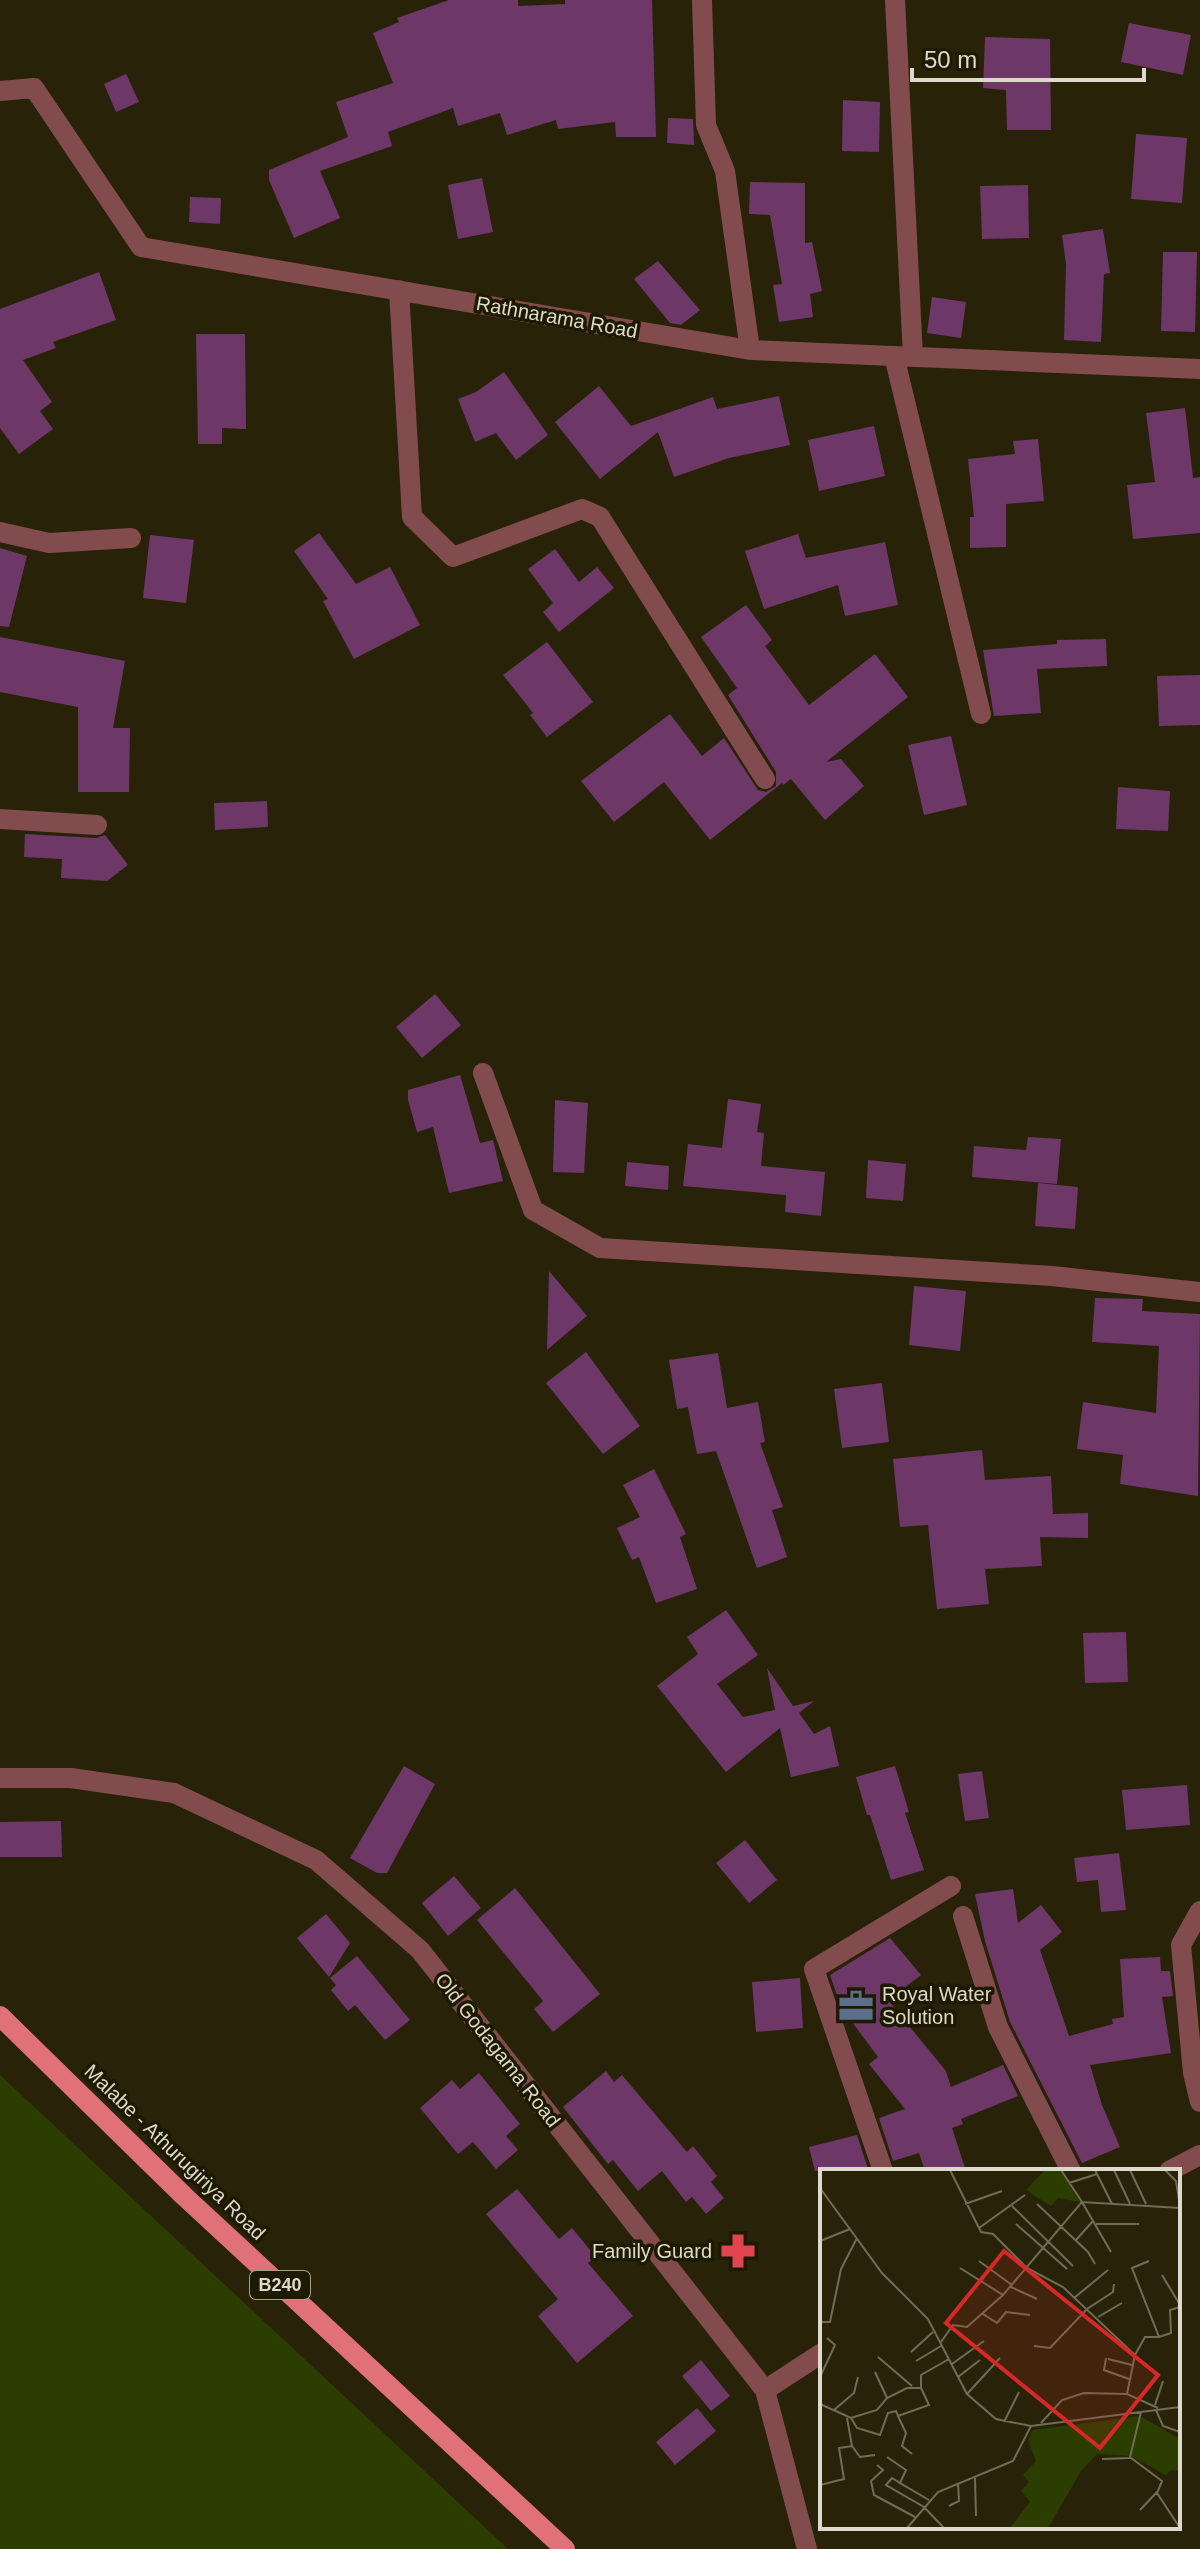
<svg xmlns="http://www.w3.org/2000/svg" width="1200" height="2549" font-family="Helvetica,sans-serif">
<rect width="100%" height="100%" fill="#282308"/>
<path fill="#2b3e00" d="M0,2075l508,474h-508z"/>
<path fill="#6d3768" d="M449,0h69v6l47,-2v-4h87l4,137h-40l-1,-15 -57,7 -2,-9 -49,15 -7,-22 -42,13 -5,-18 -65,24 4,14 -72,25 20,47 -46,20 -25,-58v-10l79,-33 -12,-35 57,-19 -20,-50 26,-11 -2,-4z
M1129,23l62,12 -8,40 -62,-13z
M985,37l65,2 1,91h-44l-1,-40 -23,-2z
M126,74l13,28 -23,10 -12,-28z
M843,100l37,2 -1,50 -37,-1z
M668,118l25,1 1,26 -27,-2z
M1136,134l51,4 -5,65 -51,-4z
M482,178l11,54 -35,7 -10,-54z
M750,182l55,1v60l7,-1 10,49 -12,3 3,23 -34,5 -6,-37 9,-1 -12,-69 -21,-1z
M1028,185l1,53 -47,1 -2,-53z
M190,197l31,1 -1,26 -31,-2z
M1103,229l7,44 -6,1 -3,68 -37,-2 2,-76 -4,-29z
M1163,252h34l-2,80 -34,-1z
M658,261l42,49 -19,15 -11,-2 -36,-44z
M99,272l17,48 -63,22 3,6 -33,12 29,42 -12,9 13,18 -34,25 -19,-26v-119z
M932,297l34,5 -5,36 -34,-5z
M196,334h49l1,95 -24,-1v16h-24z
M504,372l44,63 -32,25 -20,-27 -21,9 -17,-43 18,-7z
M599,386l32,40 82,-29 4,12 62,-13 11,49 -61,13 -55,19 -16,-45 -58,47 -45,-57z
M1185,408l8,70 7,-1v56l-67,6 -6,-54 28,-3 -9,-69z
M874,426l11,50 -66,15 -11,-51z
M1038,439l6,62 -38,3v43l-36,1v-31h4l-6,-58 47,-5 -2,-13z
M319,533l37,51 34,-17 30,58 -66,34 -31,-58 5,-2 -34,-48z
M798,534l8,24 79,-16 13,63 -53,11 -7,-31 -74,24 -19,-58z
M150,535l44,5 -8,63 -43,-5z
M0,548l27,8 -18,71 -9,-1z
M555,549l24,33 18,-15 17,21 -55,44 -16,-20 10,-9 -25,-34z
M746,605l26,35 -7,6 44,59 66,-51 33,43 -82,65 15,-3 23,27 -39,34 -34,-41 -8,6 -1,-2 -72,57 -46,-58 -50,40 -33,-41 89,-67 32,42 22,-18 34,52 8,2 10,-6v-14l-48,-77 9,-7 -36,-51z
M0,637l125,24 -12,67h17l-1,64h-51v-85l-78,-15z
M1106,639l1,27 -70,3 4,44 -47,3 -11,-66 74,-6v-4z
M547,642l46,60 -46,35 -17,-22 3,-2 -30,-38z
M1200,675v50l-41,1 -2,-50z
M951,736l16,69 -43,10 -16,-70z
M1118,787l52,4 -2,40 -52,-2z
M267,801l1,26 -53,3 -1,-27z
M25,834l71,4 9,-3 23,30 -21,16 -46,-3 1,-19 -38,-2z
M435,994l26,31 -39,33 -26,-31z
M460,1075l20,68 13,-3 10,41 -54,12 -16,-66 -16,5 -9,-32v-10z
M728,1099l33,5 -4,28 7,1 -3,33 64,6 -4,44 -36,-4 1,-17 -103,-9 5,-42 34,4z
M555,1100l33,3 -4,70 -31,-1z
M1028,1137l33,2 -4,45 -85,-7 2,-31 52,4z
M868,1160l38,4 -3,37 -37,-3z
M627,1162l42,4 -1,24 -43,-4z
M1038,1183l40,4 -3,42 -40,-3z
M549,1271l38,45 -40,34z
M914,1286l52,5 -6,60 -51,-6z
M1095,1298l48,1 -1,12 58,3 -2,182 -78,-12 3,-29 -46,-6 6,-47 73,11 3,-67 -67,-4z
M586,1352l54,74 -37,28 -57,-71z
M718,1353l9,55 31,-6 7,40 -5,1 23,64 -11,3 15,47 -30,11 -41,-117 -19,3 -9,-47 -11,2 -8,-49z
M882,1383l7,59 -47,6 -8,-59z
M982,1450l3,30 66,-4 2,38 35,-1v25l-48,-1 2,29 -57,3 4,35 -52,5 -9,-84 -28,2 -7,-68z
M654,1469l32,65 -6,3 17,52 -41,14 -17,-46 -7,3 -15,-32 23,-11 -17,-32z
M726,1610l32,45 -41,29 26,33 32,-7 -8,-42 26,38 21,-5 -15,12 15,21 16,-8 9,40 -48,11 -11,-49 -54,44 -69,-86 41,-32 -11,-17z
M1126,1632l2,50 -43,1 -2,-50z
M404,1766l31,18 -48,89h-10l-27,-15z
M895,1766l14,46 -4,1 19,57 -33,10 -21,-65h-3l-11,-38z
M982,1771l7,47 -24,3 -7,-47z
M1187,1785l3,40 -64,5 -4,-40z
M61,1821l1,36h-62v-35z
M745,1840l32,40 -28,23 -33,-40z
M1119,1853l7,57 -25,2 -3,-32 -21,2 -3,-24z
M454,1876l27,32 -33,28 -26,-33z
M515,1888l85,106 -47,38 -19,-23 9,-8 -66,-81z
M1013,1889l5,34 23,-18 21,27 -22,18 29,86 44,-12 -1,-5 12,-2 -4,-58 40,-2 1,14h9l3,25 -11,1 9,56 -81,12 12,40 18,42 -38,16 -72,-141 -25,-81 -10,-47z
M326,1914l24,29 -21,34 -32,-39z
M890,1938l31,37 -33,25 58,71 5,16 52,-22 15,31 -57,23 2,5 -11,4 14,43h-41l-6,-18 -26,8 -14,-43 26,-9 -36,-45 9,-7 -37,-50 -11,-32z
M357,1956l53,64 -25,20 -30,-35 -7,6 -17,-21 5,-5 -6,-7z
M800,1978l3,50 -47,4 -4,-50z
M606,2071l8,11 8,-7 65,77 6,-6 24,30 -6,6 13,16 -18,16 -14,-17 -6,5 -24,-31 -24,20 -25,-31 -5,4 -45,-57z
M479,2073l41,51 -14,12 12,14 -22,19 -23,-27 -15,12 -38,-46 32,-28 8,9z
M857,2135l11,34 -7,2h-46l-6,-24z
M517,2189l42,50 13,-11 24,29 -8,6 45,53 -56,47 -39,-47 20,-17 -72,-85z
M701,2360l29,36 -19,15 -29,-35z
M697,2408l19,23 -41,34 -19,-23z"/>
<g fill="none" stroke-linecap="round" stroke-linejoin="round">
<path stroke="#824c4f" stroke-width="20" d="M702,0l4,125 19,46 25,179
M895,0l18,357
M0,91l34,-3 107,159 609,103 450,19
M399,290l13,227 41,40 129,-48 18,8 165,262
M894,356l87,358
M0,532l49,11 82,-5
M0,819l97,6
M483,1073l50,137 67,38 452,28 148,16
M0,1778h71l103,15 142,67 104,90 345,440 42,159
M1200,1911l-19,34 12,128 7,29
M963,1916l35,111 73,144
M883,2171l-69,-202 137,-83
M1169,2171l31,-16
M765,2390l57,-37"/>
<path stroke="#e17179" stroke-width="20" d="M0,2016l184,180 381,353"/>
</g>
<defs>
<g id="office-bare" transform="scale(2.76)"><path d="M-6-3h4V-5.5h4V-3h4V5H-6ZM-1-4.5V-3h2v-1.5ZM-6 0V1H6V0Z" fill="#5c6f8a" stroke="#1e1901" stroke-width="2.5" paint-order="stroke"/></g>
<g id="pharmacy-bare" transform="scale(2.76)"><path d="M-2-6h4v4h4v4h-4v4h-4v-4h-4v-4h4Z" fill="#e0444e" stroke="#1e1901" stroke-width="2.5" paint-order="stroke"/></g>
</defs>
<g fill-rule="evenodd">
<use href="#office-bare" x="856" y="2006"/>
<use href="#pharmacy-bare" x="738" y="2251"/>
</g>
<g text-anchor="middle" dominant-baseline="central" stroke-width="7" stroke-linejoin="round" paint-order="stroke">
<rect fill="#1e1901" stroke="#a4a08e" stroke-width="2" x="250" y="2271" width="60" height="28" rx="6"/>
<g font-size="18" font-weight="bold" fill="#dddacb">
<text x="280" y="2285">B240</text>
</g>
<g font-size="20" fill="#dddacb" stroke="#1e1901">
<text transform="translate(557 317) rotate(10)">Rathnarama Road</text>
<text transform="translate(498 2050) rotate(52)">Old Godagama Road</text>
<text transform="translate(175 2152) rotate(44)">Malabe - Athurugiriya Road</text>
</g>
<g font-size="20" fill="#dddacb" stroke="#1e1901" text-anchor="start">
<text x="882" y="1994">Royal Water<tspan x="882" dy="23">Solution</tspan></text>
<text x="712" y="2251" text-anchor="end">Family Guard</text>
</g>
</g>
<g transform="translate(820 2169)">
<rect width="360" height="360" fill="#282308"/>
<path d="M225,1h15l20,32 -22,-4 -7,8 -25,-16zM320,247l40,23v32l-9,-1 -5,5 -35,-19 -34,-2 -16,17 -33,57h-38l20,-26 -9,-11 8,-9 -6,-7 13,-14 -8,-21 5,-10z" fill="#2b3e00"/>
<path fill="none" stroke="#706c56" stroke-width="2" d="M130,1l31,62 12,2 34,34 36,19 72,68 -8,39M275,1l17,34M294,1l16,34M310,1l16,34M345,1l11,11 4,25M249,14l28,-9M0,19l62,85 46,46 39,75 29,25 35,7 149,-19M145,35l37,-13M217,35l51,48 7,12M192,37l61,60M196,55l51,45M276,55h43M159,59l46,-33M256,71l17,-19M0,72l30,-12M291,83l-29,-50 98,6M159,92l33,24M140,99l43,27M342,106l18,30M191,118l26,12M254,129l34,-28M163,145l14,9 9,-11 24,3M278,148l24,-14M0,153h10l11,-53 16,-31M339,168l12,-4 -1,-23 10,-3M121,173l12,-17 14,2 36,-32 79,-93 -21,-32M214,177l16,2 37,-39 26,-17 1,-8M91,183l22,-20M315,186l10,-18h14l-27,-69 17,-7M58,188l34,29M286,189l-2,12 25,9M288,190l24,6M96,192l25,-15M132,195l32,-23M55,203l12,26M0,208l15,-32 -8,-7M138,208l22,-17M147,225l33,-36M0,235l31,14 26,-8 10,-12 20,-10h14v-13l28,-16M335,236l8,-24M14,241l20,-17 4,-16M336,241l7,16 17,6M321,243l-11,45 32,24 -5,12 23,35M78,247l8,17 -4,13 10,8M27,249l5,28M31,249l6,10 23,7 8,-22 8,-2 2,5 31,-11 -8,-17M184,253l15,-30M221,254l21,-23 22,-7 43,1 31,14M67,288l19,13 -6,13 29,17M282,290l28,-1M57,296l6,5 -12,11 3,14 41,22M155,309l1,38M80,314l-8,-5 -6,7 38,22 20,21M0,316l24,-6 -5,-31 13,-2 8,11 15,-2M129,337l10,-5 -1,-18M320,341l17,-18M87,359l31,-36 75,-31 18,-35"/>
<path fill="#d62828" fill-opacity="0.15" stroke="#d62828" stroke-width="4" d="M184,82l154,124 -58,73 -154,-125z"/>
<rect width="360" height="360" fill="none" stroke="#dddacb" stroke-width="4"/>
</g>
<path d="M912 68v12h232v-12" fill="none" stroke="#dddacb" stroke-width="4"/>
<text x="924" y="68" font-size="24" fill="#dddacb" stroke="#1e1901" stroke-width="6" paint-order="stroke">50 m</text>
</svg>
